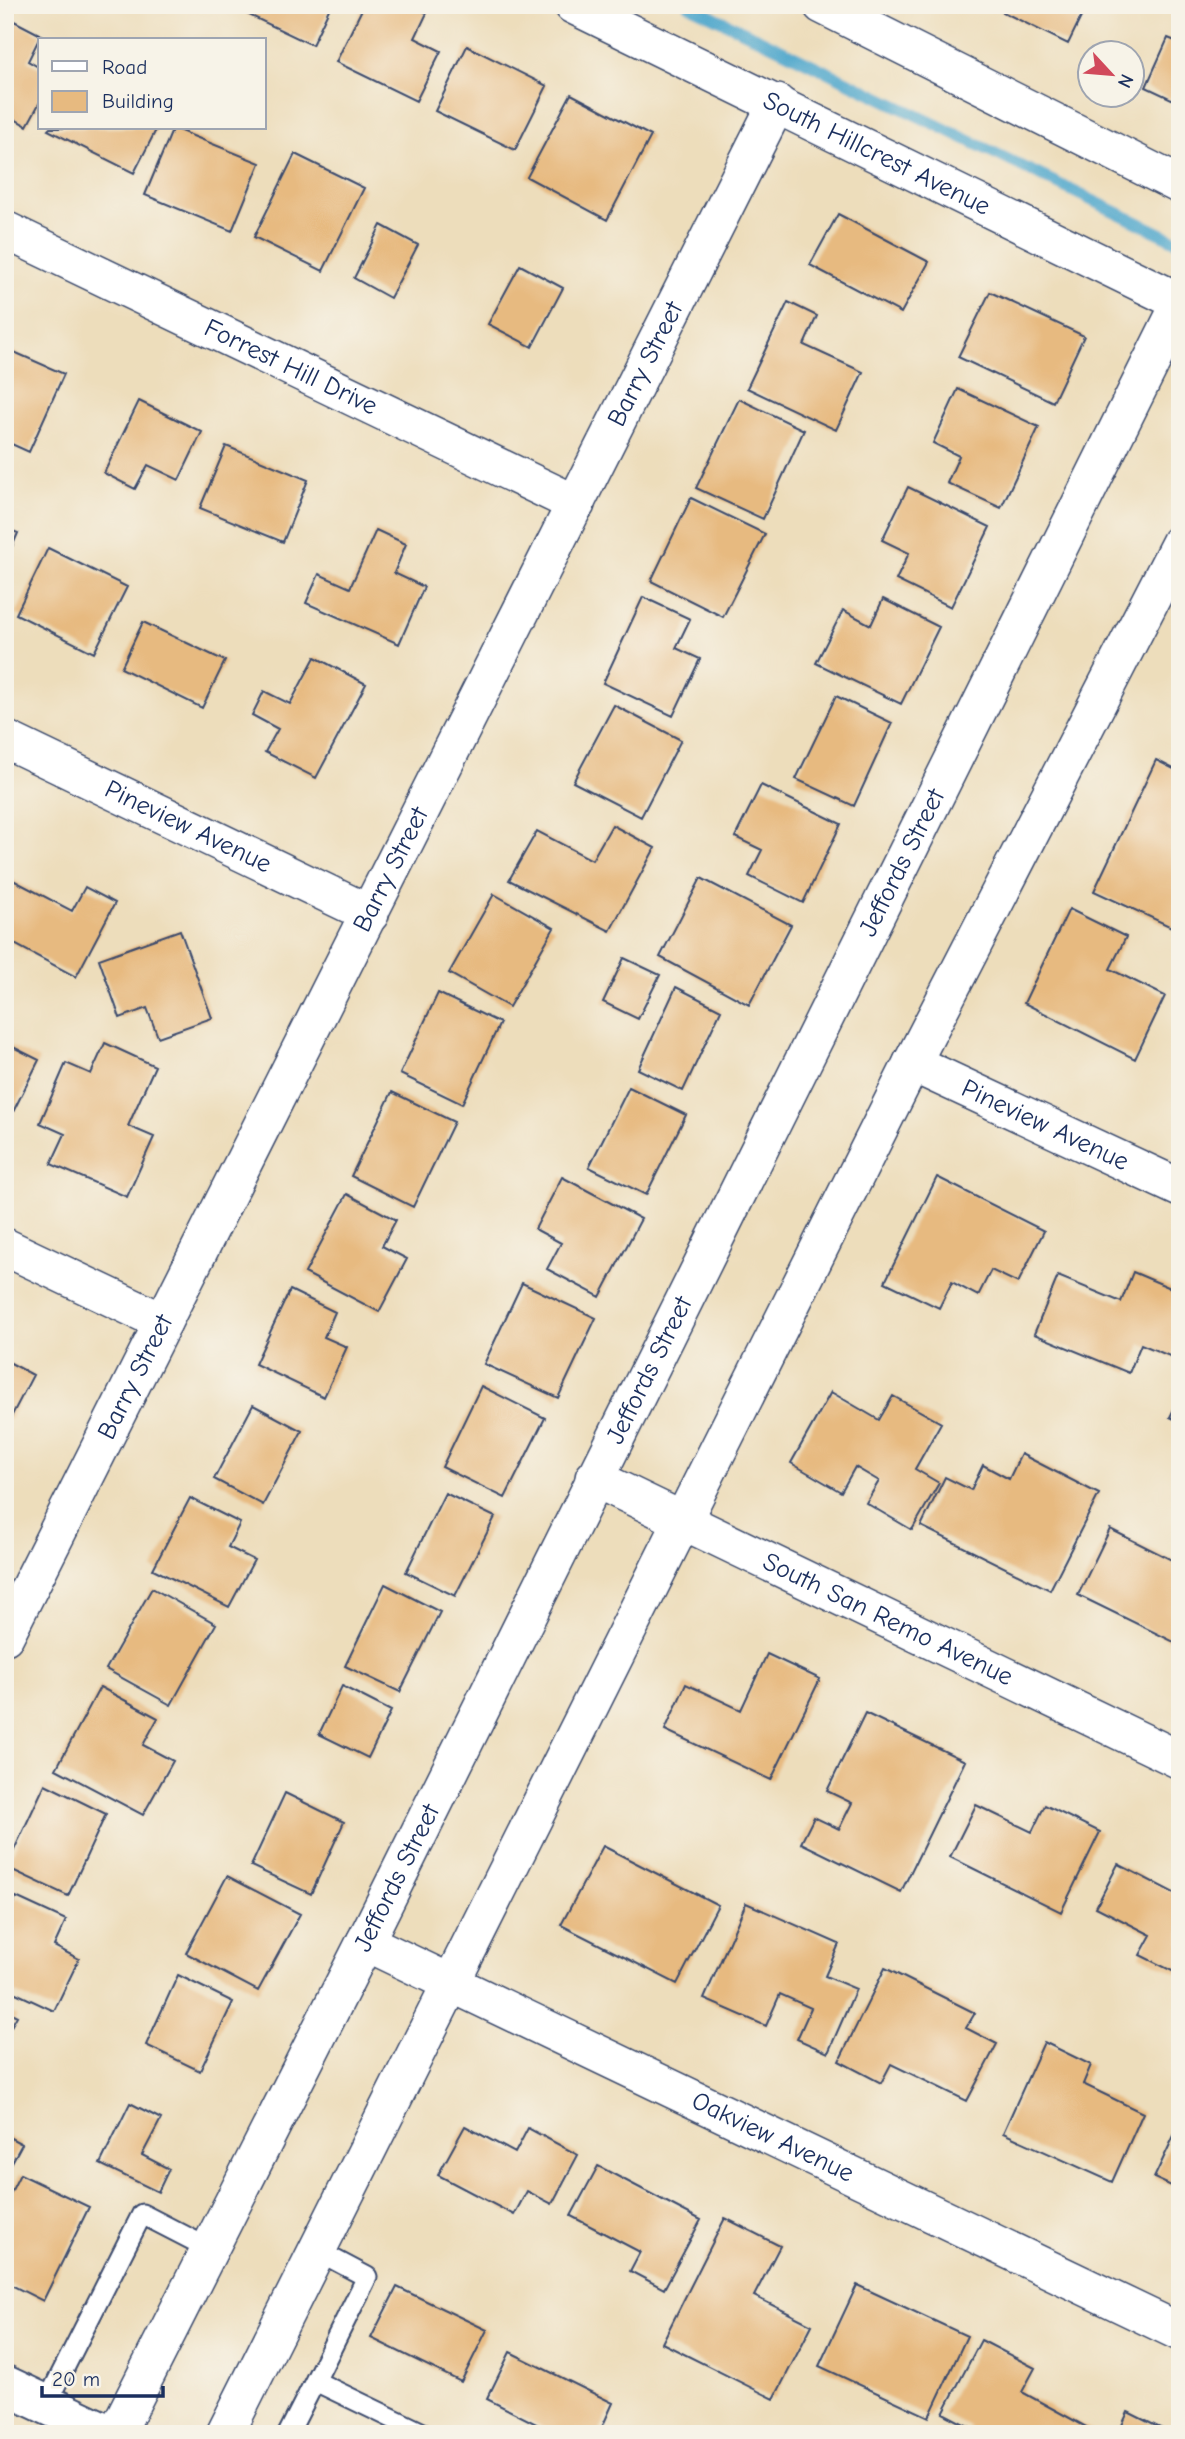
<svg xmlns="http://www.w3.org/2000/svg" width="1185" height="2439" font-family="'Comic Neue',sans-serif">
<rect width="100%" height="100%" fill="#f7f3e8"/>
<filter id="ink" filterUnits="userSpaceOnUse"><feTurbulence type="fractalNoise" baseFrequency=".0143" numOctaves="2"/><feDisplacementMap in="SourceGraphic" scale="14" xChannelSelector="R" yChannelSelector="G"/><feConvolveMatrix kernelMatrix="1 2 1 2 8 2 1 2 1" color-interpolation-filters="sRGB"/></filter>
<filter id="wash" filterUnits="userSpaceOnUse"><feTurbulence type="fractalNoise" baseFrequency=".00686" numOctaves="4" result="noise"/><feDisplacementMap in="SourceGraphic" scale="28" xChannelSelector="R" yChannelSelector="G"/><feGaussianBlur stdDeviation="1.57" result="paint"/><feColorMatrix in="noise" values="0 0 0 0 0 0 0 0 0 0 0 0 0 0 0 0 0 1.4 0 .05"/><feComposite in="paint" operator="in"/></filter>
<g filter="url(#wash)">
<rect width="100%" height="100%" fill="#edddbb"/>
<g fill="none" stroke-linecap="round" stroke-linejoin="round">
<path stroke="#4fa7cc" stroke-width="12" d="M689,5l491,238"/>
</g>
<g id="blocks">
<path fill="#e7ba80" d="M249,5h82l-19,40 -67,-32z
M364,5h48l15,8 -12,25 26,13 -25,50 -80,-39z
M994,5h79l11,6 -16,33 -75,-37z
M14,21l27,14 -13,26 12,7v34l-13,24 -22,-12v-75z
M1168,38l12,5v60l-34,-16z
M467,46l80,40 -32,64 -80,-39z
M571,94l80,42 -44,84 -80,-43z
M50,128h107l-23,45 -86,-43z
M173,128l87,35 -28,68 -87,-36z
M295,154l69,34 -41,83 -69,-34z
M838,214l91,48 -28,51 -91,-48z
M381,225l37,20 -28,53 -36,-20z
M520,265l43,23 -31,59 -44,-23z
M990,292l94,44 -31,66 -95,-45z
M788,302l29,14 -13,29 59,27 -27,58 -89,-42z
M5,348l59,26 -35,78 -24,-11v-17l6,-11 -6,-3z
M958,389l81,38 -38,81 -54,-25 12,-27 -26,-13z
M739,399l65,31 -41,89 -67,-31z
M139,401l63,31 -23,48 -31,-15 -13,24 -31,-16z
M226,446l82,34 -25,62 -83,-34z
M908,487l82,40 -39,80 -55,-27 13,-27 -27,-13z
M691,498l74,36 -42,83 -72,-36z
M5,528l13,5 -13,30z
M376,530l30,14 -12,29 30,14 -25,57 -93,-41 13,-29 31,14z
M48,548l79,39 -33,66 -78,-39z
M643,597l47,22 -14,29 24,11 -27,57 -70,-33z
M883,599l56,28 -38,77 -85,-41 27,-53 28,15z
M143,622l82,39 -23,47 -81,-40z
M315,657l51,27 -50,94 -51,-26 13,-23 -26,-14 12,-24 26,13z
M836,696l56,27 -38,83 -58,-27z
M614,705l67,35 -40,77 -68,-35z
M1156,760l24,12v159l-86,-40z
M761,785l80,39 -38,79 -54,-27 13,-26 -27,-13z
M612,825l43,23 -45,83 -101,-51 28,-49 55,29z
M701,878l90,47 -42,80 -89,-48z
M11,879l61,32 13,-24 30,16 -39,74 -71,-38v-49z
M494,894l60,34 -45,79 -60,-34z
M1069,909l57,28 -16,32 55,27 -30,63 -111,-56z
M180,930l32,88 -54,19 -11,-29 -27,10 -21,-59z
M624,958l36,17 -22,44 -35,-17z
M676,987l45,23 -38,81 -45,-22z
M438,993l62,30 -38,81 -62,-30z
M5,1043l34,17 -34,68z
M105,1043l50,23 -27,60 26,11 -27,60 -76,-33 14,-30 -25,-11 26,-60 25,11z
M629,1087l57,28 -40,80 -57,-28z
M392,1092l62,30 -41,85 -62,-31z
M562,1177l79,42 -41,78 -53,-28 14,-26 -26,-14z
M937,1177l107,54 -26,52 -27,-13 -13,26 -26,-14 -13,26 -54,-26z
M347,1194l49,26 -14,26 25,13 -28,53 -74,-39z
M1133,1272l47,20v47l-8,18 -31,-13 -12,29 -95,-39 24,-58 63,26z
M522,1283l74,35 -38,80 -74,-34z
M290,1290l45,22 -11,25 23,10 -23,50 -69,-33z
M5,1360l28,15 -24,46 -4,-2z
M481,1386l64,32 -40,80 -63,-31z
M831,1392l48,28 14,-24 48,27 -26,46 24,14 -27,47 -46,-27 13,-22 -24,-14 -14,25 -50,-29z
M1180,1397v25l-10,-5z
M253,1405l49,26 -39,74 -49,-26z
M1021,1454l78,40 -49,96 -129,-64 24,-49 26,13 12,-25 26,14z
M445,1493l50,24 -40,79 -49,-24z
M190,1498l50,25 -12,24 26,13 -25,47 -76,-38z
M1110,1529l70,35v81l-102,-50z
M385,1584l55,28 -40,80 -55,-26z
M152,1588l64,36 -45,81 -65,-36z
M767,1654l53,25 -49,101 -106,-50 21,-46 55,26z
M342,1686l49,25 -23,47 -49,-24z
M100,1687l58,31 -15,27 30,16 -30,54 -87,-46z
M865,1713l100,48 -64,131 -100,-49 13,-26 25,12 13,-26 -25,-12z
M45,1784l61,30 -38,82 -62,-29z
M285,1793l59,29 -33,72 -60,-28z
M976,1805l56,27 13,-27 55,27 -39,80 -111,-55z
M603,1846l115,59 -41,79 -116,-59z
M1118,1864l62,32v79l-40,-20 11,-20 -55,-28z
M227,1876l73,38 -42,77 -72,-38z
M16,1897l50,23 -12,26 25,13 -25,52 -49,-23v-68z
M746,1903l93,41 -14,32 31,13 -28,64 -31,-14 14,-31 -31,-14 -14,32 -62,-27z
M885,1968l90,45 -9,15 31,16 -30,57 -76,-37 -10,19 -42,-22z
M178,1975l55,27 -33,69 -54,-26z
M5,2010l12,6 -12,21z
M1044,2042l47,23 -8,19 60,29 -31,69 -109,-49z
M130,2103l31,16 -19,36 27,14 -11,23 -58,-28z
M1180,2123v67l-26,-12z
M465,2126l50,27 13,-25 50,27 -26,49 -25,-13 -13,24 -76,-40z
M5,2135l17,9 -17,31z
M598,2166l103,54 -37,69 -34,-18 10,-19 -69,-36z
M20,2174l69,33 -46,94 -38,-19v-78z
M725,2218l55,28 -26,50 58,29 -38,74 -112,-56z
M857,2285l110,51 -38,81 -110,-51z
M397,2287l90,43 -26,52 -90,-44z
M981,2340l54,28 -13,24 77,42h-133l4,-7 -27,-14z
M510,2352l103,51 -14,31h-43l-69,-35z
M1128,2412l44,22h-54z"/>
</g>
</g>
<g filter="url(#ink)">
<use href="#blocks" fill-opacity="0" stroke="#3a496c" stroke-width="2"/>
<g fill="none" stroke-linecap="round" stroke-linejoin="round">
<g stroke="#3a496c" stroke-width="23">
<path id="service" d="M315,2381l52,-104 -51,-27
M46,2404l96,-190 68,35
M288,2434l27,-53 110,53"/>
</g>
<g stroke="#3a496c" stroke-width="40">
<g id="minor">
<path id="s1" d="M573,5l607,297"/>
<path d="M822,5l358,180"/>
<path id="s2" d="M5,230l571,274"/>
<path id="s3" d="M5,739l365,175"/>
<path id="s4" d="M912,1063l268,125"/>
<path d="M5,1247l158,75"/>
<path id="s5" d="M594,1478l586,282"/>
<path id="s6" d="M5,1636l772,-1533"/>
<path id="s7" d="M365,1942l815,390"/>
<path id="s8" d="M116,2434l249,-492 815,-1638"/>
<path d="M225,2434l687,-1371 268,-520"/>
</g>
</g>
<g stroke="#3a496c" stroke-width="42">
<path id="tertiary" d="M5,2385l104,49"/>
</g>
<use href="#service" stroke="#fff" stroke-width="19"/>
<use href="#minor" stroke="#fff" stroke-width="37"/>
<use href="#tertiary" stroke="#fff" stroke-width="38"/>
</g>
</g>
<g text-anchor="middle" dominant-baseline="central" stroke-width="7" stroke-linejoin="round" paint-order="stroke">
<g font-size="26" fill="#1b2f5e" stroke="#f7f3e8">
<text stroke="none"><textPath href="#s1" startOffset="338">South Hillcrest Avenue</textPath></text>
<text stroke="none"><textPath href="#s6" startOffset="1424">Barry Street</textPath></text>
<text stroke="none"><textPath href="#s2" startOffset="317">Forrest Hill Drive</textPath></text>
<text stroke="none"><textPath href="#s3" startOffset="203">Pineview Avenue</textPath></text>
<text stroke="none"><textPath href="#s8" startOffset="1757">Jeffords Street</textPath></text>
<text stroke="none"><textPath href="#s6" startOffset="858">Barry Street</textPath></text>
<text stroke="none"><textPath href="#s4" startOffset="147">Pineview Avenue</textPath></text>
<text stroke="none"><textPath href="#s8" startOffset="1190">Jeffords Street</textPath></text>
<text stroke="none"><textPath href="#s6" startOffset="290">Barry Street</textPath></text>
<text stroke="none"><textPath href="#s5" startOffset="326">South San Remo Avenue</textPath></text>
<text stroke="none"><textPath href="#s8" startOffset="623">Jeffords Street</textPath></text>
<text stroke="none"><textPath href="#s7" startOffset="452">Oakview Avenue</textPath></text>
</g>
</g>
<rect width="1185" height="2439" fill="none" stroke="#f7f3e8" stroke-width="28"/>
<rect x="38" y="38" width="228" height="91" fill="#f7f3e8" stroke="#9fa5b1" stroke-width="2"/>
<rect x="52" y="61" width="35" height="10" fill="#ffffff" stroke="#9fa5b1" stroke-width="2"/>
<text x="102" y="74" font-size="21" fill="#1b2f5e">Road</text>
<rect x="52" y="91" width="35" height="21" fill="#e7ba80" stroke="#9fa5b1" stroke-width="2"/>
<text x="102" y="108" font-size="21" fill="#1b2f5e">Building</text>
<g transform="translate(1111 74) rotate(116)"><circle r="33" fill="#f7f3e8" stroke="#9fa5b1" stroke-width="2"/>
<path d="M0-5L12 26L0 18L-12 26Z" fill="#d1495b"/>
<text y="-10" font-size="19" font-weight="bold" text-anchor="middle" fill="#1b2f5e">N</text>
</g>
<path d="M42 2386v10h121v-10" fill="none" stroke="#1b2f5e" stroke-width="3.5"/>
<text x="52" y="2386" font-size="21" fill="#1b2f5e" stroke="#f7f3e8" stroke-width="5" paint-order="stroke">20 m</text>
</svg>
